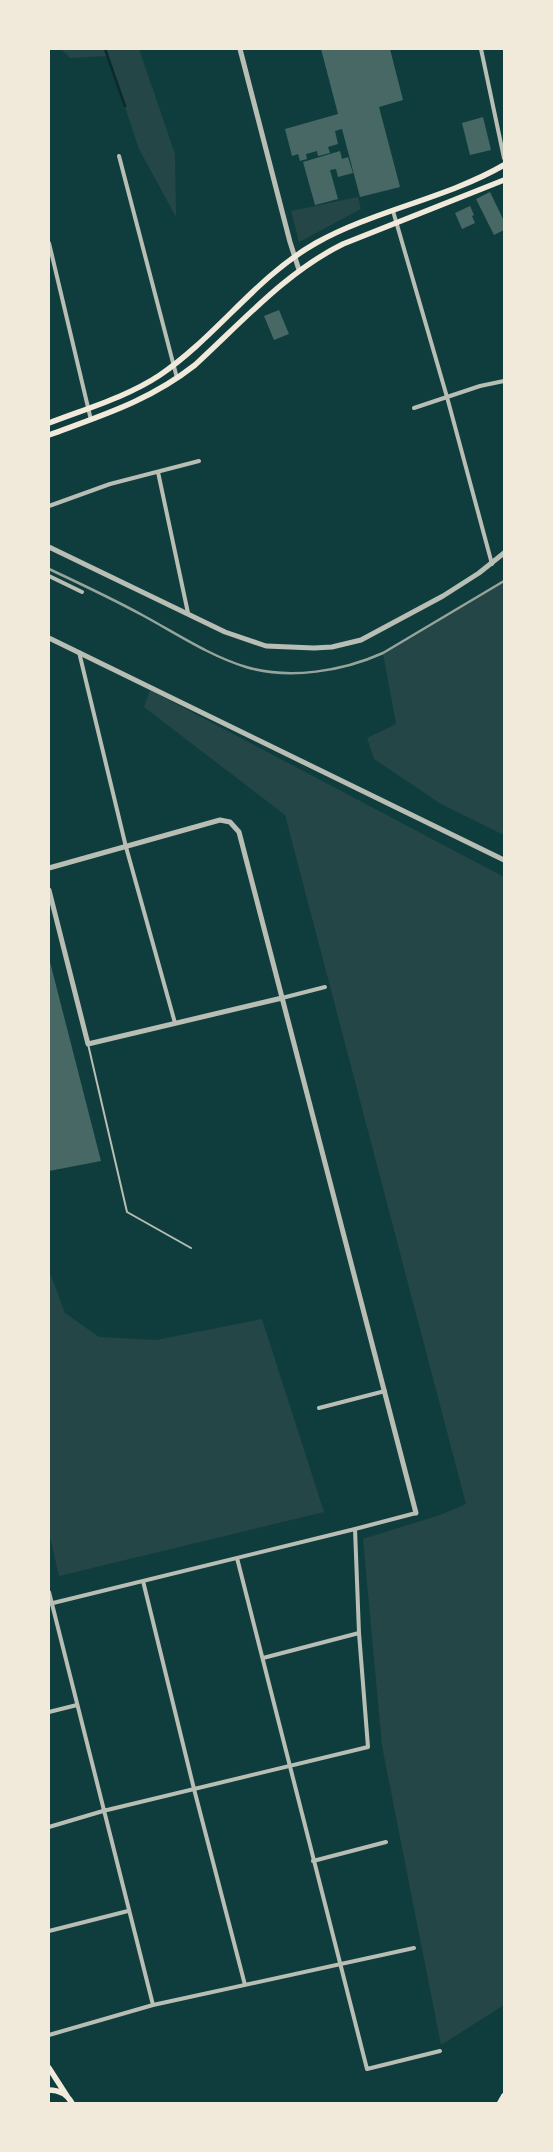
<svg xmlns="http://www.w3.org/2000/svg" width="553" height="2152" font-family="Lora,serif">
<rect width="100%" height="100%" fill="#0f3d3e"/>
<path fill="#244646" d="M61,49h78l36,105 1,63 -37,-68 -31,-93 -38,2z
M358,197l3,12 -62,33 -8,-31z
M504,581v254l-63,-31 -67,-45 -7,-21 29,-14 -13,-71z
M150,690l354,187v1128l-63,40 -59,-299 -19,-207 77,-24 26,-11 -181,-689 -141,-108z
M49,1270l16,43 34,24 57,3 106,-21 62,193 -265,64 -10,-43z"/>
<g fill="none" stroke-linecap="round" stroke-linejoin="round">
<path stroke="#0a2a2b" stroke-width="2.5" d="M105,49l20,57"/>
</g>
<path fill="#486865" d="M321,49h69l13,51 -24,7 21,80 -40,10 -18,-68 -7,2 3,13 -10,3 2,6 -12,3 -1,-5 -11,3 1,5 -7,2 -2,-7 -6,2 -7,-27 53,-15z
M483,117l8,33 -21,5 -8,-32z
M340,151l2,8 6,-2 5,16 -15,4 -2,-8 -6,1 8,29 -23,6 -12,-43z
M490,192l14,29v9l-10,5 -18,-36z
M470,206l4,9 -2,1 3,7 -13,6 -7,-16z
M279,310l10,24 -15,6 -10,-24z
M49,958l52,203 -52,10z"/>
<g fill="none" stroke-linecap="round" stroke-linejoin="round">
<path stroke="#b8beb3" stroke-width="2" d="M88,1044l39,168 64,36"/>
<path stroke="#b8beb3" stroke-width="4" d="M481,49l23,109
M119,156l58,222
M393,211l54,186 45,167
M49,243l42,177
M414,408l66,-22 24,-5
M158,472l30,141
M49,506l61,-22 89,-23
M49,576l33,16
M79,652l47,195 49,176
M282,998l43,-11
M319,1408l66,-17
M237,1558l130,511 73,-18
M143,1581l51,208 51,196
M49,1592l104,413
M49,1604l306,-75 61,-16
M263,1658l96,-25
M49,1712l28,-7
M49,1827l54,-16 265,-64 -9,-114 -4,-104
M313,1861l73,-19
M49,1931l79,-20
M49,2035l104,-30 261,-57"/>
<path stroke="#b8beb3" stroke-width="5" d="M240,49l50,193 9,28
M49,547l176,85 41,14 48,2 18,-1 29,-7 82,-44 36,-23 25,-20
M49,638l455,222
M49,868l171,-48 10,2 9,10 177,681
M49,890l39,154 194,-46"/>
<path stroke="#f1e9da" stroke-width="5.5" d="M49,423c36,-14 78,-26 111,-48 56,-38 96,-98 156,-132 59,-33 129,-44 188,-78
M49,435c54,-20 100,-34 146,-70 47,-43 91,-93 148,-121l161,-64
M49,2068l18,28
M49,2090c10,0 18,4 23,13"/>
<path stroke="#f1e9da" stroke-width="6" d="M500,2103l4,-7"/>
<path stroke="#97a49c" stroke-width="2.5" d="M49,569c32,15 64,30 95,47 33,18 66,40 102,51 44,13 97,4 137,-14l121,-72"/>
</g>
<rect width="553" height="2152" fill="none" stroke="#f1e9da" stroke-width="100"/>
</svg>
